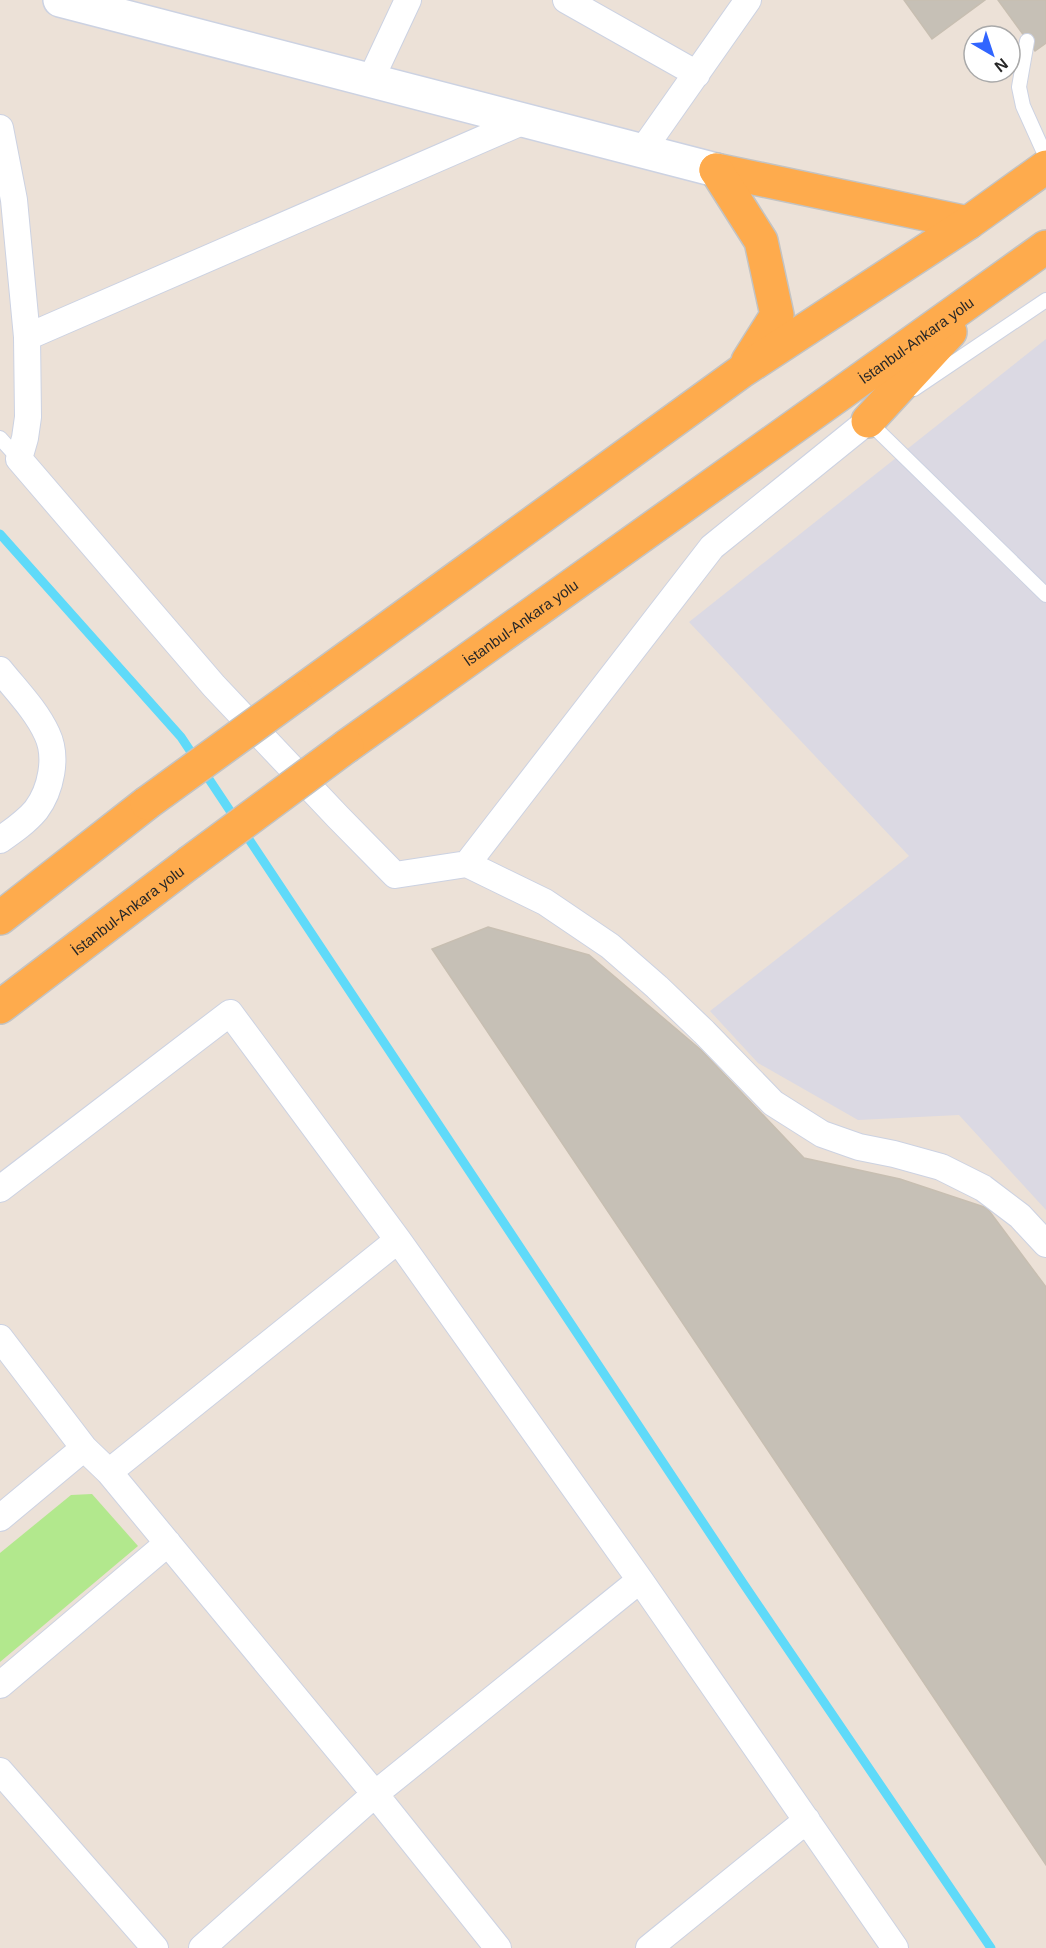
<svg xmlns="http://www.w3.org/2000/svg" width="1046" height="1948" font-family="Arial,sans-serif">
<rect width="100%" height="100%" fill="#ece1d7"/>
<path fill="#dbd9e3" d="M1046,339v871l-87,-95 -101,5 -100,-57 -48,-52 199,-155 -220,-234z"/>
<path fill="#b2e88d" d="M92,1494l46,52 -138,116v-109l71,-58z"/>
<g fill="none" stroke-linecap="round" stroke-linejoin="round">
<path stroke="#5fdaf9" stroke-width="9" d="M0,534l181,203 562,846 248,365"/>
</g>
<path fill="#c6c0b6" stroke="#c7beb1" stroke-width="1.5" d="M904,0h81l-53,39z
M998,0h48v43l-11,8z
M488,927l101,28 112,95 103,108 96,21 87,29 59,79v578l-614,-916z"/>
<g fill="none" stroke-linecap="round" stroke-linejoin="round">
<g stroke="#ccd2e2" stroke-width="16">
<path id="service" d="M1027,41l-8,46 4,19 23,51
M914,389l132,-89
M868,421l178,174
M0,438l19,21"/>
</g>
<g stroke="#ccd2e2" stroke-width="28">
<path id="minor" d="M566,0l131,74
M370,81l38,-81
M0,128l14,72 13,137 1,80 -3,21 -6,21 195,227 124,131 57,58 72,-11 78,38 65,44 47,41 47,45 69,71 49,31 37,13 35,7 47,13 42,21 37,28 26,28
M642,151l106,-151
M27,337l497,-216
M0,670c16,20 36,40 47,64 11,23 4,56 -11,76 -10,12 -23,21 -36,30
M467,864l245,-317 156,-126
M0,1189l230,-176 168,227 242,340 255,368
M0,1338l84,110 25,24 266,322 123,154
M109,1472l289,-232
M0,1518l84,-70
M0,1685l168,-142
M0,1771l155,177
M202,1948l173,-154 265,-214
M649,1948l158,-128"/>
</g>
<g stroke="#ccd2e2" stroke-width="36">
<path id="secondary" d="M60,0l656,170"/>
</g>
<g stroke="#c3c3c3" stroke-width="36">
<g id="trunk">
<path d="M716,170l252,53"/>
<path d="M716,170l45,71 16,74 -29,46"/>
<path d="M868,421l82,-89"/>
<path d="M296,695l446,-324 226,-148 78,-56"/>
<path id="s1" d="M347,746l699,-499"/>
<path d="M0,918l147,-115"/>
<path id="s2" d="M0,1007l189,-144"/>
</g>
</g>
<use href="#service" stroke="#fff" stroke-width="14"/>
<use href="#minor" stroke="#fff" stroke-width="26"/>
<use href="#secondary" stroke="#fff" stroke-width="33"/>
<use href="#trunk" stroke="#feab4d" stroke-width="33"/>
<g stroke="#c3c3c3" stroke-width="36" stroke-linecap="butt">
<path id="trunk-bridge" d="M147,803l149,-108
M189,863l158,-117"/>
</g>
<use href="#trunk-bridge" stroke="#feab4d" stroke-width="33"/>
</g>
<g text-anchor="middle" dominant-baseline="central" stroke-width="5" stroke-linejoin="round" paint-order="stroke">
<g font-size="15" fill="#272727" stroke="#fff">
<text stroke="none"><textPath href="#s1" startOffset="699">İstanbul-Ankara yolu</textPath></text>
<text stroke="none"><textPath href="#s1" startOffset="213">İstanbul-Ankara yolu</textPath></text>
<text stroke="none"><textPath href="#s2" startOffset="160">İstanbul-Ankara yolu</textPath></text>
</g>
</g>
<g transform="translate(992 54) rotate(141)"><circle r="28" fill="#ffffff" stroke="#a9a9a9" stroke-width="1.5"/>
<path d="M0-4.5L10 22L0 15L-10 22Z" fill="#3165ff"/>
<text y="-9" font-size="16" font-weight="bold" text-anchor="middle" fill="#272727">N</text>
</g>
</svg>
